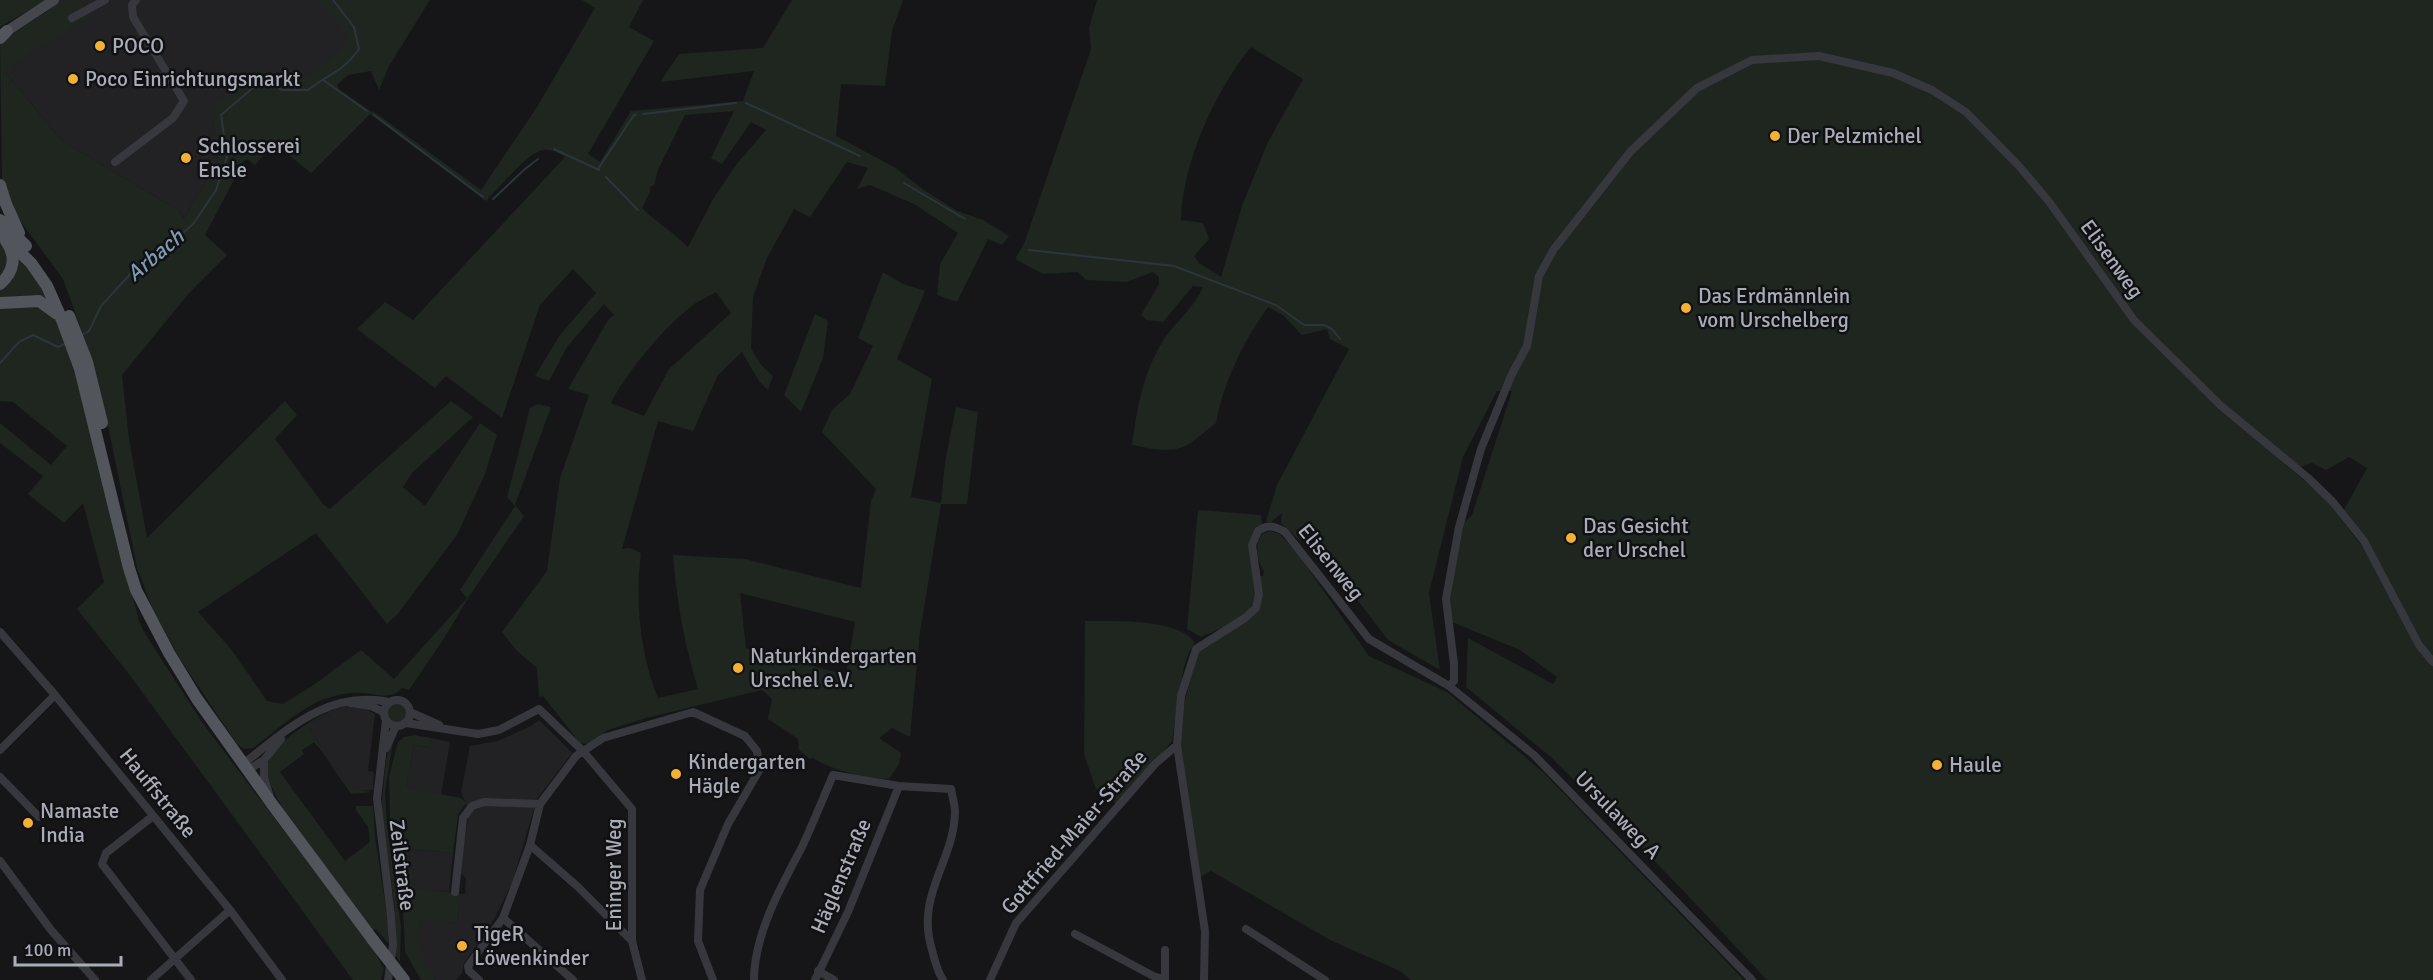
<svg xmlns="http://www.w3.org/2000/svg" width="2433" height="980" font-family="Signika,sans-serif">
<rect width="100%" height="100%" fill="#161618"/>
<path fill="#222225" d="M57,0h276l22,41 -42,46 -102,21 7,53 -34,57 -6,-8 -116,-69 -57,-69z
M344,706l22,3 9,5 -7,57 6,1 -1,18 -17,1 -6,-3 -31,-40 2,-1 -12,-18 1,-6 18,-8 2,2 -3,-5z
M539,720l33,33 -35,46 -25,84 -22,44 -26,36 -2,10 -6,7h-20l-14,-17 -4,-12 3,-33 36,5 4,-29h4l1,-16 -7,-6 10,-60 -8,-20 9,-46 28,-5 33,-15z
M431,738l19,4 -9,54 -35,-8 8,-43 14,2z
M408,849l45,4 -4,39 -34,-3z"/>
<path fill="#1e261f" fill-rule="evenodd" d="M0,0h46l-46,27z
M64,0h18l-1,1 9,16 -62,37 -23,18 57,69 116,69 6,8 34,-57 -7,-53 47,-39 24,8 26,1 39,-35 1,-8 -31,-35h113l-41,66 -10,24 -8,-19 -23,4 -11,10 2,4 33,23 1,-1 108,79 56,-83 58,-99 -13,-8h61l-14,27 25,14 -66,113 12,8 31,-51 112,-10 11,-30 -94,11 19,-28 84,-6 29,-48h111l-11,31 -7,55 -44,-2 -5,52 58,31 30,23 33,21 26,9 26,16 -7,9 -14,-6 -31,63 -20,-7 3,-31 18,-31 -44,-29 -44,-19 -13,4 11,-21 -21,-6 -37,55 -16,-8 -27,49 -14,39 -2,51 10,17 12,11 -5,14 -9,-9 -17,-29 -24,23 -25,56 -35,-10 -36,128 8,-1 11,5c-6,48 -1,101 17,145l40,-9c-14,-48 -21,-85 -25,-134l72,4 116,29 10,-87 5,-12 -54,-57 10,-22 18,-16 23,-48 -15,-8 25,-66 20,12 22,7 -28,68 35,20 -21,118 30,6 4,-41 11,-55 22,5 -11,92h-26l-21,128 -10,105 -18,-9 -13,10 22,15 -2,11 -10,15c-26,-2 -54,-7 -76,-21l-3,1 -11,-9 -1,-11 -30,-20 4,-20 -10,-9 -116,28 -38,12 -20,14 -8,-1 -37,-47 -4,1 -2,-29 -20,-17 -15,-19 45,-61 13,-93 29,-83 -21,-6 40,-69 6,-5 -10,-11 -37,43 -18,34 -14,-5 25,-41 36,-42 -23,-24 -33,36 -38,113 -56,-42 -11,12 -78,-59 28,-27 28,18 152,-163c-7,-4 -14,-8 -22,-7 -15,2 -46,40 -57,51l-116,-87 -59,59 -37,-30 -19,22 -8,-6 -9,7 -1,8 -32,61 22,20 -37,37 -68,83 7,64 18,99 138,-137 12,14 -22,24 48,65 7,5 121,-108 22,16 -61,56 -9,14 22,19 55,-83 17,12 -12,39 -28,61 -60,80 -10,9 -71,-91 -118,79 33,37 36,52 16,3 32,-20 46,-34 33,29 73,-81 -7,-8 55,-84 -8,-9 23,-89 8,-4 13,3 -36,98 9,11 -56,82 -23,39 -36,53 -7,-2c-14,15 -30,3 -48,5 -8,0 -16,2 -23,4 -26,6 -56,35 -78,51l-9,1 -7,-5 -57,-85 -27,-49 -16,-42 -31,-152 -27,-93 -16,-44 -52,-71 -9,-27 -2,-139zM734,111l-23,47 11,6 29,-42 15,8 -30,35 -23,34 -25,48c-15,-15 -31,-24 -46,-39l8,-16v-5l4,-2 4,-15 27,-55zM716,292l15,21 -62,56 -25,47 -33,-13c15,-30 51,-73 77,-94 8,-7 19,-12 28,-17zM740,593l115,29 -9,53 -100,-27z
M1097,0h1336v980h-666l-90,-96 -125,-126 -86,-71 2,-49 85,46 4,-7 -37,-27 -73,-30 -1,-21 13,-72 13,-12 40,-124h-15l-34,66 -34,136 11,77 -52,-30 -73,-95 -17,-6 -17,-16 1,-10 -12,10 -4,-2 11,-36 72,-136 -19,-10 -3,-10 -25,6 -19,-20 -15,-8c-25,35 -44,74 -52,116 -10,7 -20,18 -31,23 -16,8 -36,2 -53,-1 5,-37 12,-78 35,-110 12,-16 28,-29 36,-48l-10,-1 -30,36 -16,-2 -6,-5 18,-31v-7l-6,-5 -27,10 -40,-2 -8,-8 -35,2 -28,-15 9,-15 67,-195 -2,-21zM1251,47l52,32 -36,65 -25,62 -21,71 -22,-14 -5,-7 15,-17 -6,-16 -22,-3c1,-56 34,-129 70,-173zM2287,456l13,11 12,-4 14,7 23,-13 18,11 -23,42 22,30 -6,4 -33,-44 -46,-39z
M0,239c10,13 10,25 0,39z
M15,252l21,24 12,24 -16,-5 -32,2v-9z
M39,304l18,16 19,57 63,244 5,11 58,90 171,227 11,19 -3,12h-28l-224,-306 -52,-65 27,-27 -21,-79 -19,20 -36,-29 15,-18 -43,-33v-20l51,42 16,-19 -54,-44 -13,-1v-95z
M815,314l13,7 -5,37 -22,54 -17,-17z
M1198,510l63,5 1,10c-3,3 -9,6 -10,10 -11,22 14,51 -2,74 -9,13 -34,21 -49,28l-14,-8z
M1270,531l9,3 17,17 73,105 78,36 96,80 201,208h-333l-11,-9 -70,-31 -119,-69 -11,6 -20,-130 5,-46 12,-49 60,-41 3,-35h3l1,-5c-7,-11 -10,-25 -2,-37z
M1085,621c27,0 95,-3 110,22l-6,9 -5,15 -12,74 -54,64 -22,-16 -12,-35z
M384 713a13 13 0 1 1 26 0a13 13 0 1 1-26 0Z
M327,713l3,5 -3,-3 -16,8 2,3 -4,3 12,18 -2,1 -5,-6 -12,8 2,4 -24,18 65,89 25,-19 -2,-15 -12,-17v-4h17l2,31 14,91 -1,15 -12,-14 -4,2c-22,-30 -108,-133 -105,-164 3,-21 42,-46 60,-54z
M415,735l16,3 -2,9 -15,-2 -8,43 55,10 5,5 -8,12 -5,38 -45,-4 7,39 46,6 -4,29 -36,-4c-3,30 -4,37 15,61h-15l-16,-28 -2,-48 -13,-86 -1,-42 9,-34 6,-5z
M393,741l-8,51 2,33 14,102 -1,35 -5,-8 1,-22 -2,-31 -13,-91 5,-51z
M324,755l28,34 21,3 -22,2z"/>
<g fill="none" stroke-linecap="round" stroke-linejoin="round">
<path stroke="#2c353c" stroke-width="2" d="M323,80l44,31
M746,103l114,53
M643,114l93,-11
M374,115l109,82
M554,149l45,21
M598,169l36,-54h2
M606,177l32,33
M904,183l61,36
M493,199l32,-30 13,-10
M1029,250l145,16 102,39 28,20h20l8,4 8,10
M80,336l9,-5 12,-25 44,-48 24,-12 25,-23 22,-33 11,-33 -6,-42 34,-29 14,-2 13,6h26c21,-17 33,-16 51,-41l-5,-22 -21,-27
M0,363l19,-21 14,-7 25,12 9,-4"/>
<path stroke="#37383d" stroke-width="8" d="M72,18l33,-18
M115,162l58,-44 11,-17 -51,-84 -1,-12 4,-5
M0,632l55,63 175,215 52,70
M1449,686l5,-5v-17l-8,-65 13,-72 22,-78 30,-73 16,-30 12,-70 15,-27 76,-97 67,-64 55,-28 67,-4 74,17 39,17 34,22 53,54 31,37 84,117 86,85 87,72 25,24 32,40 55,104 14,17
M384 713a13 13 0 1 1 26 0a13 13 0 1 1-26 0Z
M351,703l20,3 12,6
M410,712l29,13
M386,720l-9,79 14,117 2,29 -5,35
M406,723l72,11 21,-4 40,-21 44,42 49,58v132l10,39
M386,748l10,-22
M0,750l55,-55
M264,760v17l6,20
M243,764c45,-35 85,-74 146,-62
M248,770l16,-10 17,-21
M0,777l39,40
M153,816l-47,37 -4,11 89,116
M530,845l47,41 55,55
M0,861l51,69 44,50
M455,892l8,-74 9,-12 12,-4 56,2
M503,918l70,62
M1246,929l79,51
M1075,934l80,43 10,2
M1165,950v30
M818,971l16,9
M151,980l79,-70
M479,980l-10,-9 -1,-5 35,-48 27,-73 10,-41 36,-48 27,-18 90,-26 52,24 12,15 3,18 -32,55 -28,66 -2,51 15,39
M754,980c0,-45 27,-94 48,-133 11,-24 21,-48 31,-72l66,11 52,3c1,7 4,15 4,23 -1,50 -40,83 -23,138 3,11 5,21 11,30
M815,980l33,-68 51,-126
M990,980l26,-57 139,-159 22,-19
M1204,980l1,-49 -28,-186 4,-49 15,-47 49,-31 11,-10 3,-14 -7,-49 6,-14c10,-7 17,-5 27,1l84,107 80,47 85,69 218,225"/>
<path stroke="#45474d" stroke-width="10" d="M7,31l47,-31"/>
<path stroke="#53555c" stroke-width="12" d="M0,38l7,-7
M0,185l6,19 13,29
M0,220l26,26
M0,233l31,30 16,23 15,34 18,49 49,199 7,22 33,63 28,46 75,105 101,136
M0,284c14,-12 17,-28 6,-43
M0,303l39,-2 18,13
M69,316l18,46 15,61"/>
<path stroke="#53555c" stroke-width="12" d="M373,940l31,40"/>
</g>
<g fill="#f2b134" stroke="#111113" stroke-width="2">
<circle cx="100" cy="46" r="6"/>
<circle cx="73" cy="79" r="6"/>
<circle cx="1775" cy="136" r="6"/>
<circle cx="186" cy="158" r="6"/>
<circle cx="1686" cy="308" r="6"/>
<circle cx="1571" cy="538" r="6"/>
<circle cx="738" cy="668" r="6"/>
<circle cx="1937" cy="765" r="6"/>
<circle cx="676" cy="774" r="6"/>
<circle cx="28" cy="823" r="6"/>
<circle cx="462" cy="946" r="6"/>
</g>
<g text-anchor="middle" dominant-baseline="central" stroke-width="5" stroke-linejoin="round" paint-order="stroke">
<g font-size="21" fill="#a8adb8" stroke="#111113" text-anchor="start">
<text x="112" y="46">POCO</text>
<text x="85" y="79">Poco Einrichtungsmarkt</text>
<text x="1787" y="136">Der Pelzmichel</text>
<text x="198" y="146">Schlosserei<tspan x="198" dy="24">Ensle</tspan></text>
<text x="1698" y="296">Das Erdmännlein<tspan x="1698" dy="24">vom Urschelberg</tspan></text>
<text x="1583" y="526">Das Gesicht<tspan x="1583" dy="24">der Urschel</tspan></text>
<text x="750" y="656">Naturkindergarten<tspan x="750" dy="24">Urschel e.V.</tspan></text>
<text x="688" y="762">Kindergarten<tspan x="688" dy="24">Hägle</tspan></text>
<text x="1949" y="765">Haule</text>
<text x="40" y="811">Namaste<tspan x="40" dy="24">India</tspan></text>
<text x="474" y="934">TigeR<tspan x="474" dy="24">Löwenkinder</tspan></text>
</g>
<g font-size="21" fill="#a8adb8" stroke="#111113">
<text transform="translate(2112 259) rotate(54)">Elisenweg</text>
<text transform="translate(1331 562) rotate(51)">Elisenweg</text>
<text transform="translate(158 793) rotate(51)">Hauffstraße</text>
<text transform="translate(1618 815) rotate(46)">Ursulaweg A</text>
<text transform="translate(1074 832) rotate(-49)">Gottfried-Maier-Straße</text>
<text transform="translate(402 865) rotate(83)">Zeilstraße</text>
<text transform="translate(614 875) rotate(-90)">Eninger Weg</text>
<text transform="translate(841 876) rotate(-67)">Häglenstraße</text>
</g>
<g font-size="22" font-style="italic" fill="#7f9bb3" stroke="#111113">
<text transform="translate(155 255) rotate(-40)">Arbach</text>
</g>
</g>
<path d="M15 956v9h106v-9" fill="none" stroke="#a8adb8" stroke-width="3"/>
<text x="24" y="956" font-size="18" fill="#a8adb8" stroke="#111113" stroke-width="4.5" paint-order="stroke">100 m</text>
</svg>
